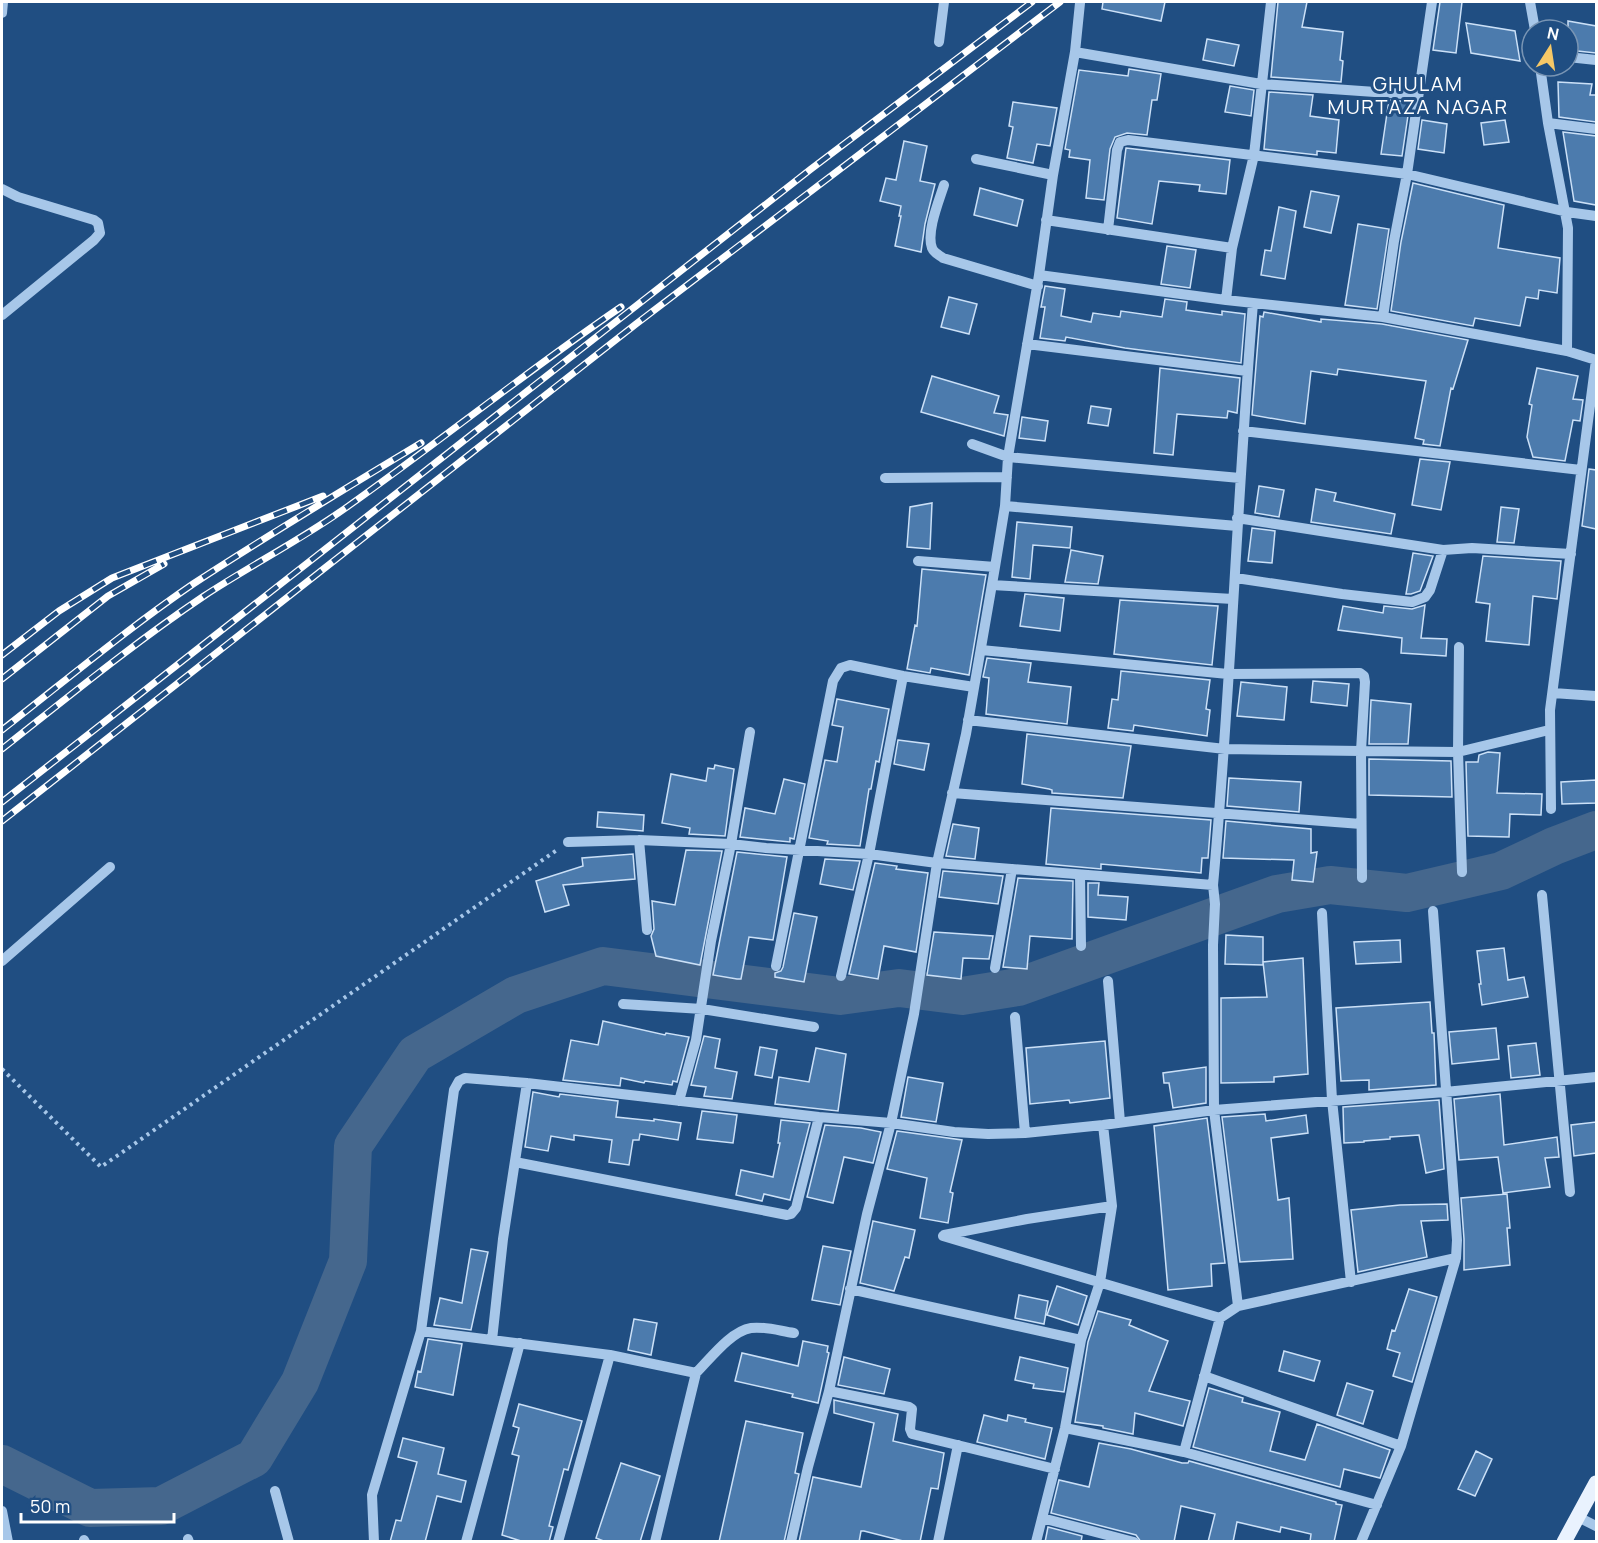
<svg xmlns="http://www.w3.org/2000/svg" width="1598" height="1543" font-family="Manrope,sans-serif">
<rect width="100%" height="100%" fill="#204e82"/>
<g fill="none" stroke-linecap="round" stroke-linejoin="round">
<path stroke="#45678d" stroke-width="38" d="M2,1464l88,44 71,-2 93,-48 46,-76 48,-121 5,-115 62,-92 101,-59 87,-29 237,30 59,-8 63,8 56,-9 259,-93 53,-9 77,8 94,-22 53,-25 42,-16"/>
</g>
<path fill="#4c7bad" stroke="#cbe0f7" stroke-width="1.5" d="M1103,2h62l-4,19 -59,-12z
M1278,2h29l-5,25 41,5 -3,28 3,1 -2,21 -70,-5z
M1440,2h22l-6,51 -23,-3z
M1568,21l28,5v27l-28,-3z
M1466,23l49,8 5,30 -49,-8z
M1207,39l32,6 -5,21 -31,-6z
M1129,69l32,5 -4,26h-5l-5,35 -20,-2 -12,4 -5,12 -6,51 -18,-2 4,-38 -21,-3 1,-7 -5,-1 14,-79 49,6z
M1558,82l34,2 -2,11h6v27l-37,-5z
M1230,86l24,4 -3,26 -26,-4z
M1269,92l44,3 -3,21 29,4 -3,33 -19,-2v4l-53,-6z
M1389,100l21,2 -8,54 -21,-2z
M1013,102l44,6 -7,38 -13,-2 -4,19 -26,-5 6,-31 -4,-1z
M1422,120l25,4 -3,29 -26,-4z
M1505,120l4,22 -25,3 -3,-22z
M1563,132l33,4v69l-22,-4z
M904,141l23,5 -7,35 15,3 -10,40 -4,28 -26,-6 6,-30h-2l2,-10 -21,-5 6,-23 10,2z
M1126,148l104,12 -4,34 -27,-3 1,-6 -41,-4 -7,43 -35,-6z
M1413,183l91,22 -6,43 62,10 -3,35 -18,-3 -1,9 -12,-2 -6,29 -45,-8 -2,8 -82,-15 10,-69z
M980,188l43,12 -6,26 -43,-11z
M1311,191l28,5 -8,37 -27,-6z
M1279,207l17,4 -11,68 -24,-4 4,-25 6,1z
M1358,224l31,5 -12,80 -32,-4z
M1167,246l29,4 -6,38 -29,-4z
M1045,286l20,3 -4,27 30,6 2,-9 27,4 1,-6 41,6 3,-18 22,3 -1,8 36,5v-4l23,3 -4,49 -116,-15 -59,-11 -1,4 -25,-3 5,-31h-4z
M949,297l28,7 -8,30 -28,-7z
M1264,312l57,10v-3l61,5 86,16 -15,49 -2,-1 -11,58 -17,-2 1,-4 -9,-2 11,-57 -88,-12 -1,6 -26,-4 -6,53 -53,-9 8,-99 3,1z
M1160,368l80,10 -3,35 -9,-2 -1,7 -50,-4 -4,41 -19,-2z
M1537,368l41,8 -5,23 10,1 -3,21 -7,-1 -8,41 -32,-4 -6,-20 5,-32 -3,-1z
M932,376l67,20 -5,17 14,2 -4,21 -83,-24z
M1091,406l20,3 -3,17 -20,-3z
M1022,417l26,4 -3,20 -26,-3z
M1420,459l30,3 -9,48 -29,-5z
M1589,469l7,1v59l-14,-3z
M1259,486l25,4 -5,27 -24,-4z
M1316,489l20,4 -2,8 61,13 -4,20 -80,-12z
M932,503l-2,46 -23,-2 3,-40z
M1501,507l18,2 -5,34 -17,-1z
M1017,522l55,5 -2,21 -37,-3 -3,34 -18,-2z
M1252,528l23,3 -3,32 -24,-2z
M1071,550l32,6 -5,28 -33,-2z
M1413,553l20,3 -13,35 -9,3h-5z
M1483,556l78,5 -4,38 -24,-3 -4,49 -43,-4 4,-37 -14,-2z
M922,569l64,6 -17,100 -38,-7 -1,5 -23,-4 8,-44 2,1z
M1025,594l39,4 -4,33 -40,-5z
M1120,600l98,6 -6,59 -98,-11z
M1425,605l-4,33 26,1 -1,17 -45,-3 1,-15 -64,-8 5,-24 40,7 1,-7 28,3z
M987,658l44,5 -3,19 43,5 -4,37 -81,-10 3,-36 -6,-1z
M1121,671l89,9 -4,29 4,1 -3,26 -73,-11 -1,6 -25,-3 4,-29 6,1z
M1313,681l36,3 -2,22 -36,-4z
M1241,682l46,5 -3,33 -47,-4z
M837,699l52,10 -10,53 -3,-1 -5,28h-2l-9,57 -33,-2 1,-3 -19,-3 16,-78 12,2 6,-35 -11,-2z
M1371,700l40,4 -3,40h-39z
M1027,734l104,12 -8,52 -71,-5v-3l-3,-1 -27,-5z
M898,740l31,4 -5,26 -30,-6z
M1488,752l12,1 -3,40 45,1 -1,21 -31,-1 -1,23 -41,-1 -2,-74h12l1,-7z
M1369,759l82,2 1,36 -83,-2z
M715,765l19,4 -9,67 -36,-2 1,-6 -28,-5 9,-49 35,7 2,-13 6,1z
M1229,778l72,4 -2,30 -72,-6z
M784,779l21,5 -11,55 -4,-1v4l-50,-5 5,-29 30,6z
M1596,780v23l-34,1 -1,-22z
M1051,808l160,12 -3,38h-6l-1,15 -100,-9v5l-55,-5z
M598,812l46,3 -1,16 -46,-4z
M1226,821l85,8v24l6,-1 -4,30 -21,-2 2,-20 -71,-2z
M953,824l26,4 -4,31 -29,-3z
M686,850l36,1 -22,114 -44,-9 -5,-20 3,-7 -2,-28 23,4z
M737,852l50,5 -14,83 -24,-3 -8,42h-4l-24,-4z
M633,854l2,25 -72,6 6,20 -24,7 -9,-31 47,-15 -1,-8z
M825,859l35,2 -7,29 -33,-6z
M875,863l22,3 -1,3 32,4 -12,79 -32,-6 -6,33 -29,-5z
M943,871l60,5 -5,28 -59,-7z
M1018,878l55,3 -1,58 -42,-3 -3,33 -24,-2z
M1088,883h11l-1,12 30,2 -2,23 -38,-3z
M794,913l23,4 -13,65 -29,-5v-4l6,-2 2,-4z
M934,932l59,4 -4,23 -26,-1 -2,21 -34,-4z
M1226,935l37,2v28l-38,-1z
M1400,940l1,22 -45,2 -2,-22z
M1504,948l4,32 16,-3 4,20 -46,8 -3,-21h2l-4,-33z
M1303,958l5,116 -34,3v5l-53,1v-85l46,-1 -4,-35z
M1430,1002l2,31h2l2,52 -67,5v-10l-28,1 -5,-73z
M603,1021l62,14 1,-2 23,4 -12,45 -4,-1 -1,4 -27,-4 -1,2 -23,-5 -1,8 -57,-6 8,-40 27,5z
M1496,1028l3,31 -47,5 -3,-32z
M704,1036l16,3 -5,29 22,4 -5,27 -28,-3 2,-9 -15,-2z
M1105,1041l5,57 -40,5 -1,-3 -39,4 -4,-56z
M1536,1043l4,32 -29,3 -3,-32z
M760,1047l17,3 -5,28 -17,-3z
M816,1048l30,6 -8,57 -63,-7 4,-27 30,5z
M1206,1067v36l-33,5 -4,-25h-5l-1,-10z
M908,1077l35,6 -7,39 -35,-5z
M533,1092l26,5 1,-3 58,7 -2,16 38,4v-2l27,4 -3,17 -38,-6 -1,6h-6l-4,25 -20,-3 3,-22 -38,-5v5l-23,-4 -3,15 -23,-4z
M1500,1094l4,51 53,-8 2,20 -14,1 5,29 -47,6 -5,-36 -39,3 -5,-61z
M1439,1100l5,69 -18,4 -7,-38 -29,2v2l-26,2v1l-20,1 -1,-36z
M702,1111l35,4 -4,28 -36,-4z
M1265,1114l1,7 40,-6 2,18 -37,5 7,62 11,-2 4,61 -53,3 -18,-145z
M1207,1118l18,145 -14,1 1,22 -44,4 -14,-164z
M781,1120l29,3 -20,77 -26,-6 -2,7 -26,-6 5,-25 32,7 7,-34h-2z
M1596,1122v31l-22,3 -3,-31z
M825,1125l36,3 20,4 -8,31 -29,-6 -11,46 -26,-6z
M897,1131l65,9 -12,52 3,1 -5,30 -28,-5 7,-40 -40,-9z
M1507,1194l3,34h-3l3,37 -46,5v-31l-3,-41z
M1447,1204l1,16 -27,1 6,36 -69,15 -7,-62 49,-5z
M873,1221l42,9 -6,28 -4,-1 -11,34 -34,-8z
M823,1246l28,5 -11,54 -28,-5z
M471,1249l17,3 -17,78 -37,-5 6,-27 22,5z
M1057,1286l30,10 -9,29 -31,-10z
M1409,1289l28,8 -25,85 -19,-6 7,-23 -13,-4 5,-19 3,1z
M1019,1295l29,6 -4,23 -29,-6z
M1098,1311l33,9 -2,5 39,16 -19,50 41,10 -7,25 -48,-13 -2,21 -30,-6v-2l-28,-4 13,-80z
M634,1319l23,4 -6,32 -23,-5z
M428,1339l34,5 -9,51 -38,-8 3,-16 3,1z
M803,1341l25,5 -1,6 2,1 -11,50 -26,-6 1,-3 -58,-13 7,-28 56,13z
M1284,1351l36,10 -6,20 -35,-10z
M844,1357l46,12 -6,25 -46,-9z
M1020,1357l48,11 -4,24 -31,-4 1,-4 -19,-4z
M1347,1383l26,8 -10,33 -26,-9z
M1209,1388l34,10 -1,4 38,10 -10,39 35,9 12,-36 73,26 -10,28 -36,-9 -4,18 -147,-40z
M834,1400l64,14 -5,27 51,12 -6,36 -7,-1 -11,54h-13l-43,-11h-3l-2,11h-60l14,-65 48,10 13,-64 -40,-10z
M519,1404l63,17 -14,49 -4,-1 -15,57 4,1 -4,15h-25l-22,-7 17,-79 -7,-2 7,-26 -6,-2z
M984,1415l23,6 1,-6 18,4 -1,3 27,6 -7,31 -68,-17z
M746,1421l57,12 -8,40 4,1 -15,68h-65z
M403,1438l41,10 -6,26 28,7 -5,21 -24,-6 -12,46h-35l6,-22 5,1 16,-59 -19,-5z
M1099,1443l32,6 51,14h6l1,-2 147,41v2l6,1 -8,37h-24l1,-8 -30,-7 -1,5 -43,-10 -4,20h-25l7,-28 -34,-8 -7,36h-33l-5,-7 -85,-22 8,-33 30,7z
M1476,1451l16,8 -17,37 -17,-7z
M621,1463l39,13 -20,66h-34l-10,-4z
M1048,1527l34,9 -1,6h-36z"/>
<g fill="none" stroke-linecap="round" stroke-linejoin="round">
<path stroke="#a7c7e9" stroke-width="4" stroke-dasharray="3 4.5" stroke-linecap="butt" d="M2,1069l99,98 456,-317"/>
<path stroke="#a7c7e9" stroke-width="10" d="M1530,2l5,28
M1080,3l-5,49 -22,123 -14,100 187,25 157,17 184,34 1,-123 -20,-105 -8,-57
M2,13l1,-11
M939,42l5,-40
M1075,52l186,32 157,11
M1568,57l28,3
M1548,123l48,6
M976,159l77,16
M944,185c-5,16 -18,47 -12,63 2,5 7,7 11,10l95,28
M2,189l16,8 76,23 4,3 2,10 -6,7 -92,75
M1046,220l186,28
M1108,230l9,-80 3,-8 8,-2 279,34 160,38 29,4
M1226,300l6,-52 22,-93 17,-153
M1383,317l11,-76 13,-67 25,-172
M1027,344l220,27
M1567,351l29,9
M1243,431l338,39
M972,444l36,13 232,21
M885,478l122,-1
M1005,506l232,20
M1237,518l206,32 29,-2 99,6
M918,561l77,6
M1236,578l106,16 70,8 13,-5 5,-7 13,-40
M992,585l241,14
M1459,647l-1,105 4,120
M1553,693l43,3
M968,720l257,29 136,2 4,-69 -1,-6 -4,-3 -132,1 -247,-24
M952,793l409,31
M1551,809l-1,-99 46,-350
M639,840l8,90
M568,842l71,-2 92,4 35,4 103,6 68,9 276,22 2,19 -2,41 1,165 24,196
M1080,875l1,71
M1362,878l-1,-127 97,1 91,-22
M1213,885c18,-194 24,-388 40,-582
M1542,895l28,297
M1322,913l10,187 19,182
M2,961l108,-94
M776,966l57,-285 8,-13 9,-3 53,11 71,11
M995,968l17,-99
M841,976l28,-122 34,-178
M1108,981l12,141
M623,1004l79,5 112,18
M1015,1017l10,116
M679,1101l17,-61 15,-99 20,-97 19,-112
M515,1162l272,53 4,-1 5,-6 23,-91
M944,1235l83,-16 85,-13
M943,1236l277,82 18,-12 218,-48 1,-18 -24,-329
M850,1289l231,51 19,-58 12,-76 -9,-81
M421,1331l189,24 86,18c14,-14 35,-42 55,-45 14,-2 29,3 43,5
M492,1340l11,-101 24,-156
M1204,1376l197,70
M829,1391l80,16 3,2 -2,20 2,5 143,35
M1065,1428l119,24 193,53
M1184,1452l36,-134
M275,1491l14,51
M2,1511l6,31
M1578,1517l18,9
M1042,1518l92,24
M188,1539l1,3
M84,1540l1,2
M374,1542l-2,-47 49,-164 33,-241 5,-9 6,-3 62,5 292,34 72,6 63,9 34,2 37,-1 78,-8 111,-15 231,-18 151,-15
M466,1542l54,-199
M558,1542l52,-187
M655,1542l41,-169
M791,1542l17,-75 21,-76 38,-177 24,-91 23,-109 23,-151 29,-129 29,-167 10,-61 3,-49 31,-182
M938,1542l20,-97
M1036,1542l29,-114 16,-88
M1361,1542l40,-96 55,-188"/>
<path stroke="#e9f2fe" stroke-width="15" d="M1564,1542l32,-59"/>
<g stroke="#fff" stroke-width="7">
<path id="rail" d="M2,655l57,-44 53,-33 211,-82
M2,679l106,-83 56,-32
M2,730c63,-49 125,-101 191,-146 75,-49 152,-95 228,-141
M2,749c66,-52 132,-106 202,-153 47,-31 97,-56 143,-89 92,-65 180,-136 274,-200
M2,802l809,-633 221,-167
M2,821l634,-497 424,-322"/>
</g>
<use href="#rail" stroke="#204e82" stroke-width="4.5" stroke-dasharray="14" stroke-linecap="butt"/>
</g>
<g text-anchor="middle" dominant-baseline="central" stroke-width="6" stroke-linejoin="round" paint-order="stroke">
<g font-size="20" letter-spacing="1.5" fill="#fff" stroke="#204e82">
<text x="1418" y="83">GHULAM<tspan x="1418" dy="23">MURTAZA NAGAR</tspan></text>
</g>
</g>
<rect width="1598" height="1543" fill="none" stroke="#ffffff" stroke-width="6"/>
<g transform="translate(1550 48) rotate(12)"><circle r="28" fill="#204e82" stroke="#7995b4" stroke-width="1.5"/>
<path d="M0-4.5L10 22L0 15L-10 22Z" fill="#f6c867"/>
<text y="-9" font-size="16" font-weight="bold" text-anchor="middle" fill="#ffffff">N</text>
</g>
<path d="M21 1513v9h153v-9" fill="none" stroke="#ffffff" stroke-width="3"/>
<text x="30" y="1513" font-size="18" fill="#ffffff" stroke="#204e82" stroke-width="4.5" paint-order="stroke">50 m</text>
</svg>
